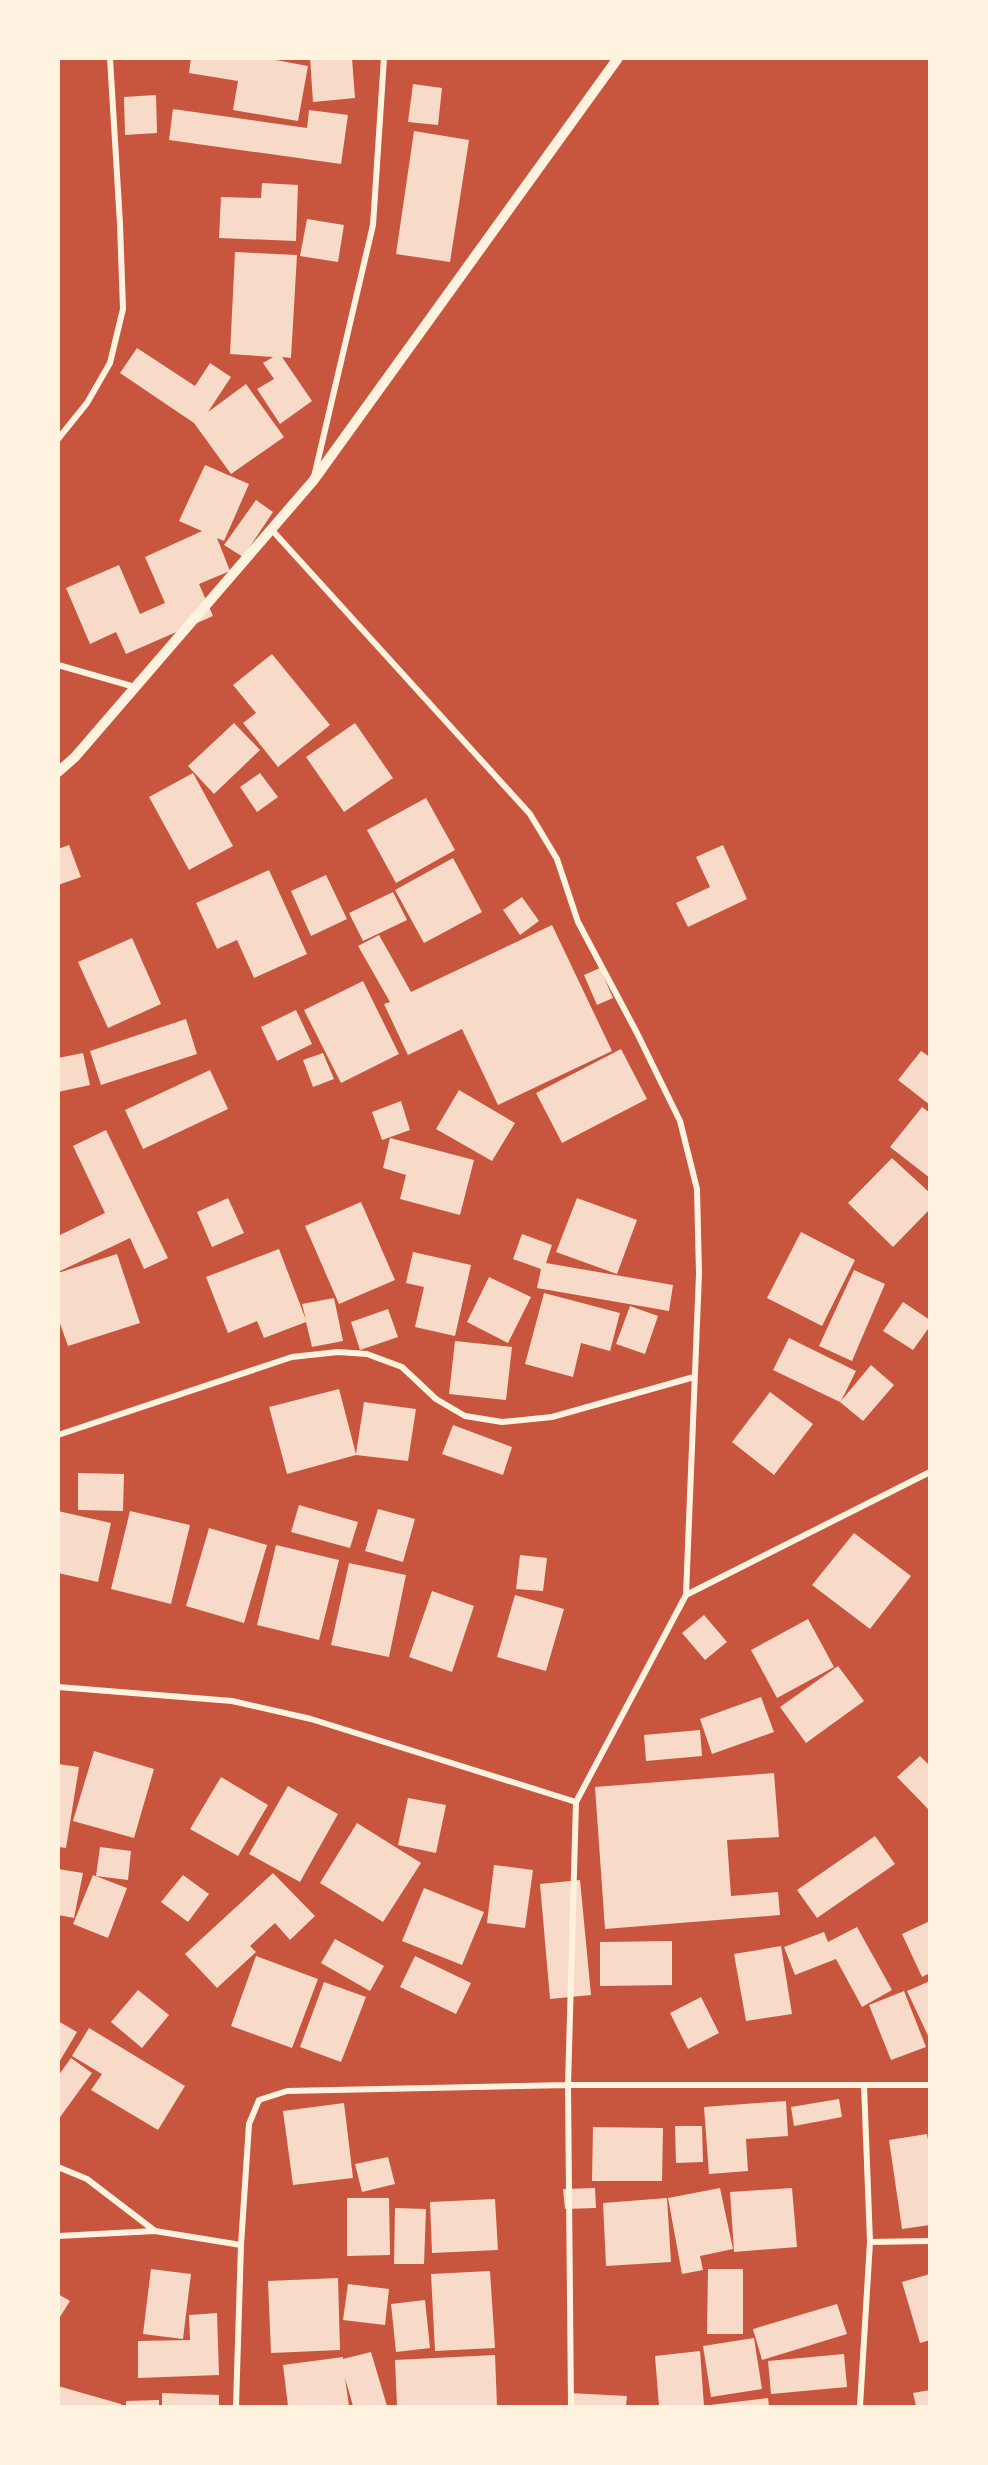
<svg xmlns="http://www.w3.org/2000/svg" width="988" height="2465" font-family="Literata,serif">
<rect width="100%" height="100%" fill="#c8553d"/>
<path fill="#f7dbc8" d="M191,58h74l43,8 -10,55 -65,-11 5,-29 -49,-8z
M310,58h42l3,40 -42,4z
M413,84l29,4 -4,37 -30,-3z
M156,95l1,38 -32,2 -1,-38z
M173,109l134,19 2,-18 39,5 -7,49 -172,-24z
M414,131l55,9 -19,122 -54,-8z
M262,183l36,2 -2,56 -77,-3 2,-41 40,1z
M307,219l37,6 -6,37 -38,-6z
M235,252l62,3 -6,103 -9,-1 30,44 -32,23 -23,-35 17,-10 -11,-16 10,-6 -43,-3z
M137,348l58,38 15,-23 21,14 -23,35 38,-28 38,53 -53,37 -37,-51 -74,-50z
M205,465l44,19 -25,57 -7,-3 13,33 -31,13 14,32 -87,38 -10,-22 -26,12 -24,-56 53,-23 21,49 25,-11 -20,-46 57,-26 -23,-10z
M256,500l17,12 -30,45 -19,-12z
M272,654l58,71 -52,42 -35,-44 13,-10 -23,-28z
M234,723l26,27 -46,44 -26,-28z
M355,723l38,55 -49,34 -38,-55z
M193,773l40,73 -44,24 -40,-73z
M260,773l18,24 -21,15 -17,-25z
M426,798l29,52 -59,33 -29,-53z
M69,845l12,32 -23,8v-36z
M723,845l24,54 -59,28 -12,-24 34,-16 -14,-30z
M453,858l29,54 -58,31 -29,-53z
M269,870l38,84 -53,24 -17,-38 -20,9 -21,-46z
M326,875l21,44 -36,17 -20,-45z
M393,892l14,28 -44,21 -14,-28z
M522,897l17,24 -19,14 -17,-25z
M552,925l60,126 -114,54 -36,-76 -54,26 -24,-51 6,-2 -32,-56 21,-11 32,57z
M132,938l29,66 -53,24 -30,-66z
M600,968l13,30 -16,7 -13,-30z
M363,981l36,73 -58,29 -37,-73z
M296,1010l16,34 -35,17 -16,-34z
M186,1019l11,35 -96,31 -11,-34z
M621,1049l26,50 -85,44 -26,-50z
M921,1051l9,6v48l-32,-25z
M83,1053l7,32 -32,7v-34z
M323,1053l11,26 -21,8 -10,-27z
M210,1070l18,39 -85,40 -18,-39z
M459,1090l56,33 -23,38 -56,-32z
M401,1101l9,29 -28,10 -10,-28z
M922,1107l8,6v65l-40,-31z
M106,1130l62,128 -24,11 -14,-31 -72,34v-36l47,-23 -32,-67z
M390,1138l84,22 -14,55 -60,-16 6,-24 -23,-7z
M892,1158l38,35v16l-37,38 -45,-44z
M228,1198l16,35 -32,14 -15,-35z
M577,1198l60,22 -20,54 -61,-22z
M361,1202l34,78 -56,24 -34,-78z
M801,1232l54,28 -33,66 -55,-28z
M522,1234l30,11 -6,18 127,22 -4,26 -132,-23 4,-19 -28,-10z
M279,1249l27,71 -4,-16 32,-6 9,43 -31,6 -6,-25 -42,16 -7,-17 -29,12 -22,-56z
M413,1252l58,13 -16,71 -40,-9 9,-40 -18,-4z
M117,1254l23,69 -72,23 -10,-28v-45z
M854,1270l31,14 -33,77 -33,-15z
M489,1277l42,20 -23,46 -41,-21z
M544,1293l76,20 -10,38 -29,-8 -8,34 -48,-13z
M903,1302l27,18v6l-17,24 -30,-19z
M630,1306l28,10 -13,38 -29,-10z
M388,1309l10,28 -38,13 -9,-28z
M789,1338l67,33 -15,30 30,-36 23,20 -31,36 -23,-19 -67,-32z
M455,1341l57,6 -6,53 -57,-6z
M339,1389l17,65 8,-52 52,7 -8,52 -52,-6 -69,19 -18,-67z
M770,1392l43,32 -39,51 -42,-33z
M453,1425l59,22 -9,28 -61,-21z
M78,1473l46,1 -1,37 -45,-1z
M299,1505l59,17 -8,26 -59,-16z
M378,1509l37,10 -12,43 -38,-11z
M58,1511l53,12 -13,59 -40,-9z
M130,1511l60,14 -19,79 -60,-15z
M209,1528l58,17 -23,78 -58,-17z
M854,1533l57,43 -41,53 -58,-44z
M276,1545l63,15 -20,80 -62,-15z
M520,1555l27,3 -4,33 -27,-2z
M349,1563l57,12 -17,82 -58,-12z
M432,1591l42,15 -22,66 -43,-15z
M515,1595l49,14 -18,62 -49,-14z
M704,1615l23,27 -22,18 -23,-27z
M808,1619l26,48 -57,31 -26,-48z
M838,1666l26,35 -58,42 -26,-36z
M761,1697l13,35 -62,22 -12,-35z
M700,1730l2,26 -56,5 -2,-26z
M94,1751l60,18 -20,69 -61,-17z
M920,1756l10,10v45l-33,-34z
M58,1764l21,3 -13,81 -8,-1z
M774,1773l5,64 -52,3 4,56 47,-4 2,23 -175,14 -10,-142z
M221,1777l47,28 -30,51 -48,-27z
M288,1786l50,28 -38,68 -51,-28z
M408,1798l38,7 -10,48 -38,-8z
M357,1823l64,40 -38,59 -63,-39z
M875,1836l20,28 -78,54 -20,-28z
M100,1847l31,4 -3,29 -32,-4z
M494,1865l39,5 -8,58 -38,-5z
M58,1869l25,4 -9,45 -16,-3z
M273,1873l42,43 -25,24 -15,-17 -25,23 6,6 -39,36 -32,-34z
M93,1875l34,13 -19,50 -35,-14z
M183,1875l26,19 -21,28 -27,-20z
M580,1880l11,115 -41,4 -10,-115z
M424,1888l60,24 -22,53 -60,-24z
M930,1921v52l-8,4 -20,-43z
M857,1927l35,63 -30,17 -26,-48 -41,16 -11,-28 40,-15 4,10z
M335,1939l49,27 -14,25 -49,-28z
M672,1941v44l-72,1v-44z
M781,1946l11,68 -46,7 -12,-67z
M256,1956l62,23 -26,69 -61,-22z
M415,1956l56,27 -15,31 -56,-27z
M930,1981v59l-23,-49z
M324,1982l42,15 -25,65 -41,-15z
M138,1990l31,25 -27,33 -31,-26z
M904,1991l22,56 -35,13 -22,-55z
M701,1997l18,36 -31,16 -18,-36z
M58,2021l19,11 -19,32z
M89,2028l96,58 -27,44 -67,-40 11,-16 -30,-18z
M71,2058l21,15 -34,47v-44z
M839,2099l3,18 -48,9 -3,-19z
M786,2101l2,35 -42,3 2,32 -39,3 -5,-67z
M344,2103l9,75 -60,7 -10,-74z
M675,2126h27l1,36 -27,1z
M593,2127l70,1 -1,53h-70z
M927,2134l3,18v73l-28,4 -13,-89z
M388,2157l7,27 -33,8 -7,-28z
M595,2188l1,20 -31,1 -2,-20z
M720,2188l13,61 -33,7 3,14 -21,4 -14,-76z
M792,2188l5,59 -63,5 -4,-60z
M347,2198h42l1,57 -43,1z
M667,2198l4,64 -65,4 -3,-63z
M495,2199l3,51 -66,3 -2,-51z
M395,2208l31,1 -2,55h-30z
M151,2269l40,5 -8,65 -40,-5z
M708,2269h35v65h-36z
M490,2271l5,77 -60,3 -4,-77z
M930,2274v66l-10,3 -18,-61z
M338,2278l2,72 -69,3 -3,-72z
M348,2284l41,5 -4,36 -42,-5z
M58,2294l12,7 -12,19z
M425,2300l5,48 -34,4 -5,-48z
M837,2304l10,30 -85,26 -9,-31z
M217,2313l2,62 -81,3v-37l52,-1 -1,-25z
M754,2338l8,51 -51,8 -8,-51z
M700,2351l4,55h-45l-4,-50z
M371,2352l16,54h-34l-8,-28 4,28h-61l-5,-41 60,-8v2z
M844,2354l3,33 -76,7 -3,-33z
M495,2355l2,51h-100l-2,-46z
M58,2386l63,18v2h-63z
M930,2390v16h-14l-3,-13z
M162,2393l57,2v11h-57z
M569,2393l58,3 -1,10h-58z
M768,2398l1,8h-58l-1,-1z
M159,2400v6h-33v-5z"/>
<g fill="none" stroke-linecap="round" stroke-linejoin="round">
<path stroke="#fff3e0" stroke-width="6" d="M58,439l29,-36 23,-40 13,-54 -3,-85 -10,-166
M314,477l59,-252 11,-167
M271,529l259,285 27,45 21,63 59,111 43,88 17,68 2,85 -13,321 -110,207 -8,283 3,321
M58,665l77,22
M58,1435l234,-78 46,-5 29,2 35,13 34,32 29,17 37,6 50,-5 142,-40
M686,1595l244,-123
M58,1687l174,14 79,18 265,83
M864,2085l6,157
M58,2167l29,12 68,52
M58,2236l97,-5 86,14
M236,2406l5,-161 8,-121 10,-24 28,-9 281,-6h362
M860,2406l10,-164 60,-1"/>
<path stroke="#fff3e0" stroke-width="10" d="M58,772l17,-15 238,-276 305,-423"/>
</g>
<rect width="988" height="2465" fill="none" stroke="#fff3e0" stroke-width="120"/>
</svg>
